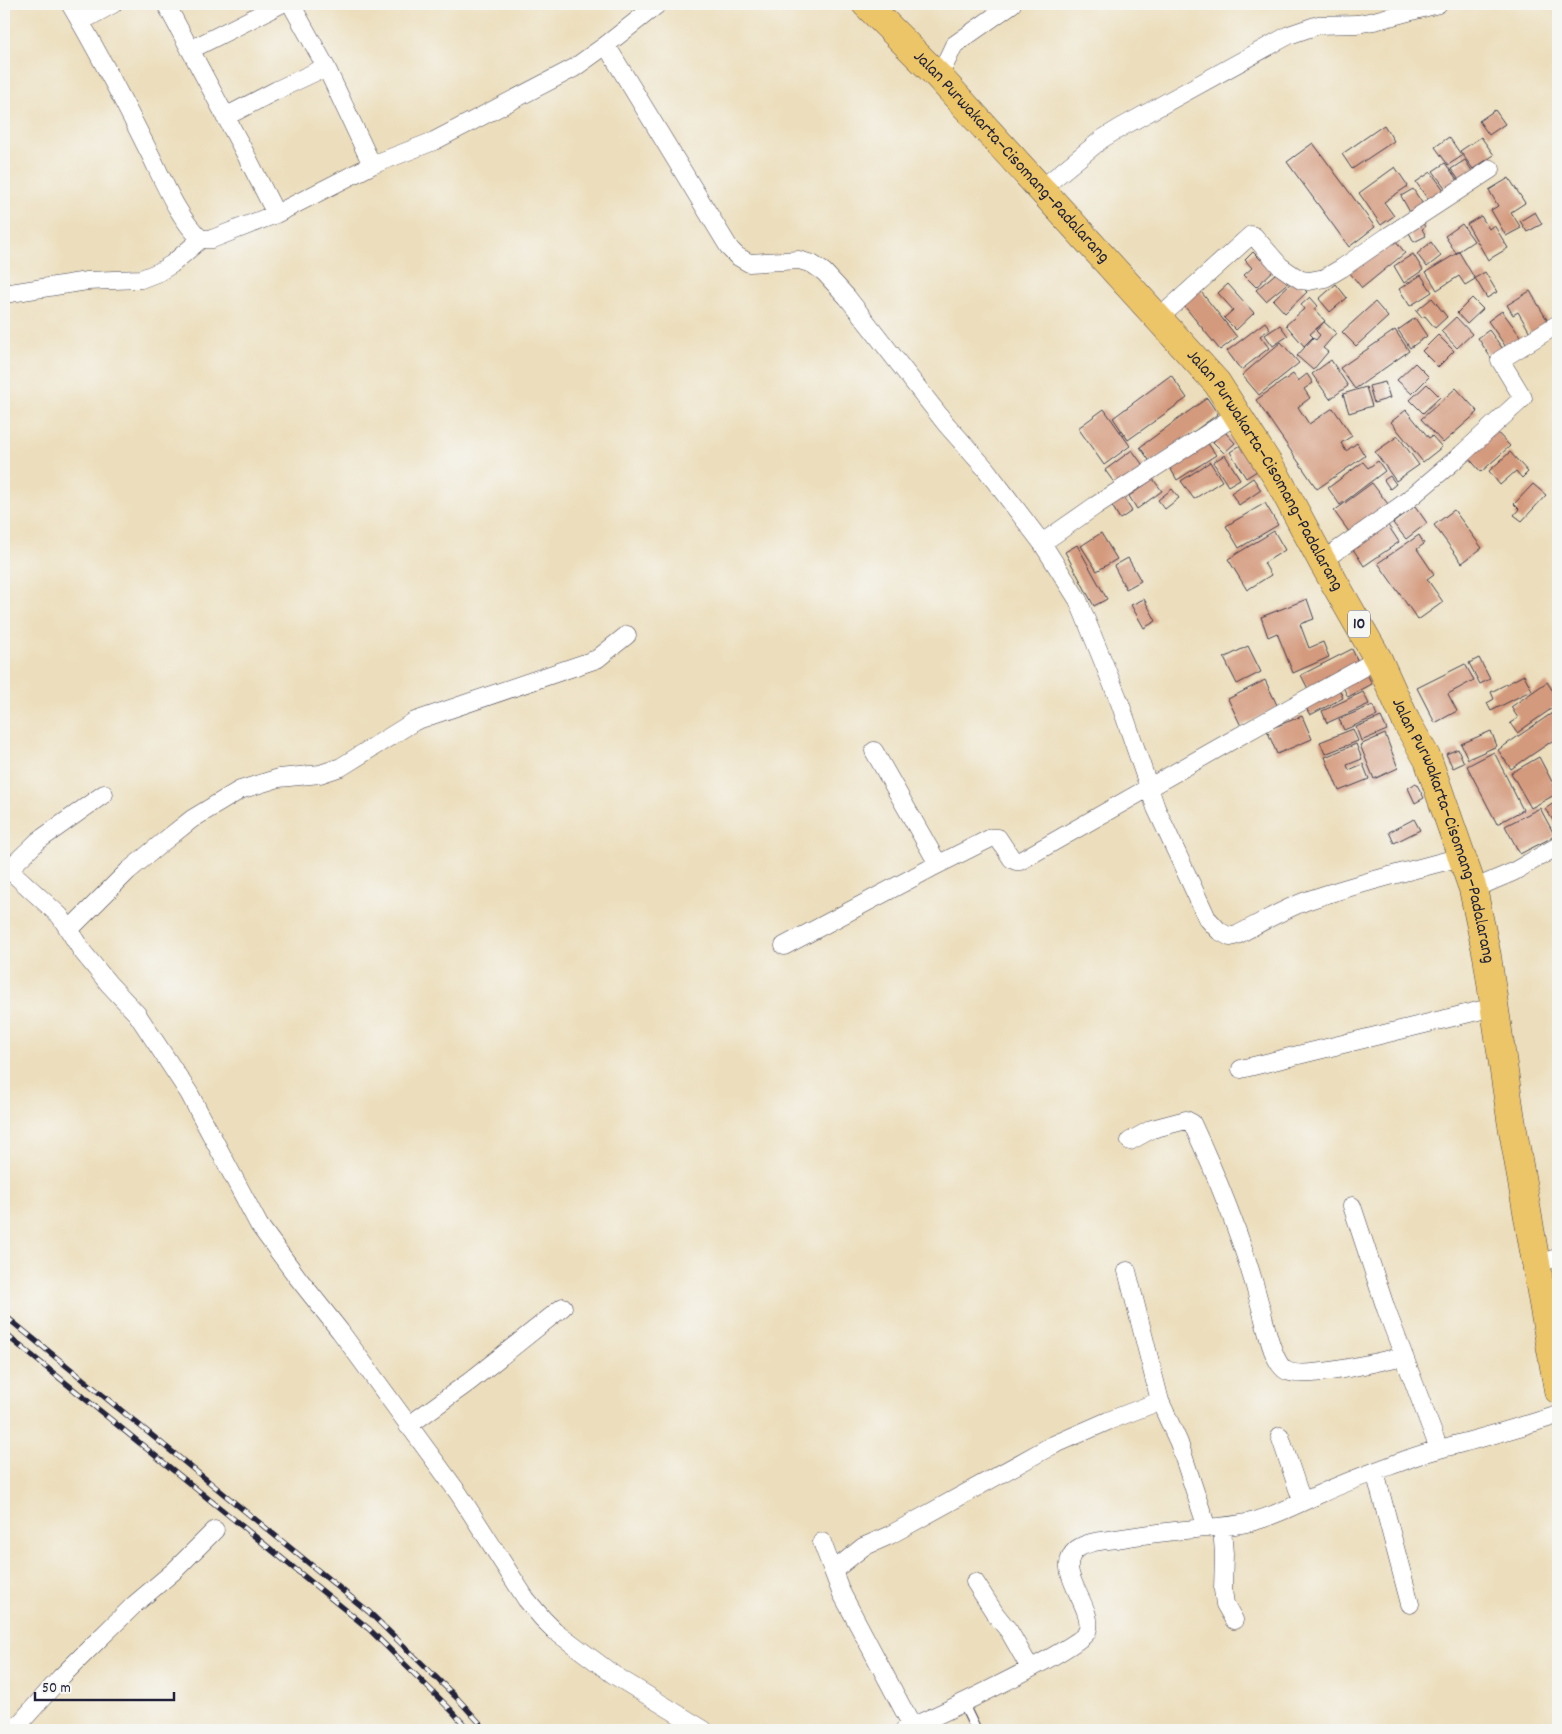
<svg xmlns="http://www.w3.org/2000/svg" width="1562" height="1734" font-family="Dekko,sans-serif">
<rect width="100%" height="100%" fill="#f6f6f2"/>
<filter id="ink" filterUnits="userSpaceOnUse"><feTurbulence type="fractalNoise" baseFrequency=".02" numOctaves="2"/><feDisplacementMap in="SourceGraphic" scale="10" xChannelSelector="R" yChannelSelector="G"/><feConvolveMatrix kernelMatrix="1 2 1 2 8 2 1 2 1" color-interpolation-filters="sRGB"/></filter>
<filter id="wash" filterUnits="userSpaceOnUse"><feTurbulence type="fractalNoise" baseFrequency=".0096" numOctaves="4" result="noise"/><feDisplacementMap in="SourceGraphic" scale="20" xChannelSelector="R" yChannelSelector="G"/><feGaussianBlur stdDeviation="1.12" result="paint"/><feColorMatrix in="noise" values="0 0 0 0 0 0 0 0 0 0 0 0 0 0 0 0 0 1.4 0 .05"/><feComposite in="paint" operator="in"/></filter>
<g filter="url(#wash)">
<rect width="100%" height="100%" fill="#ecdebc"/>
<g id="blocks">
<path fill="#d49a7d" d="M1495,110l10,14 -16,11 -10,-14z
M1384,125l10,16 -42,28 -10,-15z
M1449,137l13,19 -14,9 -13,-18z
M1481,137l13,18 -21,14 -13,-18z
M1313,143l62,84 -26,20 -62,-85z
M1465,160l9,14 -13,9 -10,-14z
M1445,163l13,18 -12,8 -13,-18z
M1395,167l13,19 -24,16 10,14 -13,9 -22,-32z
M1431,172l13,18 -15,11 -13,-19z
M1509,178l16,25 -14,9 10,16 -15,8 -15,-26 7,-4 -9,-16z
M1413,189l11,17 -13,8 -10,-18z
M1535,212l7,12 -15,8 -7,-11z
M1481,216l8,13 5,-4 14,23 -20,12 -21,-36z
M1422,221l3,6 -3,2 4,7 -12,6 -7,-13z
M1462,224l12,17 -18,12 -11,-17z
M1396,241l9,12 -43,35 -13,-16z
M1431,242l10,14 -14,11 -10,-13z
M1253,252l8,8 4,-3 11,11 -20,19 -12,-12 8,-7 -7,-8z
M1459,252l16,27 -10,6 -6,-9 -22,14 -11,-18z
M1413,254l10,16 -19,13 -10,-17z
M1281,269l10,11 -25,21 -10,-11z
M1485,272l12,20 -10,6 -12,-20z
M1421,275l11,17 -22,14 -11,-17z
M1295,279l12,13 -22,21 -12,-13z
M1228,284l26,29 -18,17 -12,-12 9,-8 -15,-17z
M1336,284l11,14 -17,14 -11,-13z
M1198,288l39,49 -17,13 -39,-48z
M1530,291l19,32 -18,11 -13,-22 -5,3 -6,-10z
M1310,297l8,9 -4,3 11,12 -15,13 3,3 -9,9 -18,-21 18,-16 -3,-4z
M1432,298l15,19 -12,11 -10,-12 -3,2 -6,-7z
M1472,298l11,11 -16,15 -10,-11z
M1375,302l13,15 -32,29 -14,-14z
M1502,311l21,29 -15,10 -20,-29z
M1456,317l16,17 -15,14 -16,-17z
M1415,318l12,18 -17,12 -12,-18z
M1265,322l5,7 -10,7 9,12 -28,22 -14,-19z
M1324,322l12,11 -13,15 5,4 -15,18 -16,-14 16,-18 3,2 4,-5 -4,-4z
M1280,325l8,11 -15,10 -8,-11z
M1395,330l14,21 -54,38 -15,-21z
M1489,330l14,19 -12,9 -13,-20z
M1438,335l16,16 -16,16 -16,-16z
M1281,342l18,21 -40,32 -17,-20z
M1331,360l17,26 -18,13 -18,-25z
M1415,363l14,14 -17,17 -15,-14z
M1293,374l5,7 9,-7 6,9 -9,6 6,9 -12,9 11,17 24,-16 19,28 -11,7 5,8 11,-8 8,13 -48,33 -61,-89z
M1171,375l16,23 -59,42 -15,-22z
M1385,382l5,16 -16,5 -5,-17z
M1427,384l13,13 -17,16 -13,-13z
M1366,387l6,19 -23,7 -6,-19z
M1456,388l22,24 -35,31 -22,-24z
M1207,398l11,16 -67,49 -11,-16z
M1104,409l26,37 -26,19 -26,-37z
M1406,410l23,28 3,-2 10,11 -19,15 -32,-40z
M1494,429l16,17 -29,26 -15,-17z
M1224,431l11,12 -11,10 -11,-11z
M1398,436l21,29 -23,16 -21,-29z
M1207,442l9,13 -39,25 -8,-14z
M1244,443l16,26 -14,9 -16,-26z
M1132,450l13,18 -27,20 -13,-18z
M1510,452l18,20 -6,6 -6,-7 -16,14 -11,-14z
M1225,455l15,24 -12,7 -15,-24z
M1378,461l7,10 -45,34 -12,-17 35,-26 5,6z
M1210,462l12,19 -28,18 -13,-18z
M1390,476l6,8 -6,5 -6,-9z
M1253,478l8,12 -22,15 -8,-12z
M1153,479l9,12 -25,18 -8,-13z
M1372,483l19,25 -39,28 -18,-25z
M1533,484l13,11 -24,26 -8,-6 5,-6 -5,-5z
M1172,489l7,9 -14,11 -7,-9z
M1123,497l9,14 -12,8 -9,-15z
M1265,503l13,22 -39,23 -13,-22z
M1415,506l12,17 -21,16 -13,-16z
M1454,510l28,38 -20,15 -28,-38z
M1386,522l13,20 -35,24 -13,-20z
M1274,531l11,19 -21,13 7,12 -24,15 -19,-31z
M1101,533l16,26 -20,12 -16,-25z
M1419,535l5,9 -7,5 17,25 -7,5 16,23 -25,18 -40,-57z
M1077,545l30,54 -13,7 -29,-54z
M1128,558l13,23 -15,8 -12,-23z
M1144,599l12,22 -12,7 -13,-23z
M1307,599l7,20 -14,5 9,24 14,-6 6,15 -36,16 -16,-40 -9,4 -7,-20z
M1248,646l13,26 -24,12 -13,-26z
M1352,649l9,19 -51,25 -9,-18z
M1479,658l11,21 -10,5 -11,-21z
M1465,664l9,16 -26,14 9,17 -22,12 -18,-35z
M1365,670l7,14 -24,13 -7,-14z
M1524,675l8,15 -41,21 -4,-8 7,-4 -3,-7z
M1265,680l13,27 -37,19 -13,-27z
M1547,682l11,17v5l-41,29 -7,-10 8,-5 -7,-11z
M1339,689l4,9 -33,17 -5,-9z
M1363,692l6,12 -42,19 -5,-12z
M1373,705l4,11 -33,14 -5,-11z
M1558,709v28l-47,32 -13,-19z
M1302,716l10,23 -35,15 -10,-24z
M1381,717l6,13 -26,11 -5,-14z
M1353,729l5,12 -33,13 -5,-12z
M1491,731l6,15 -29,13 -7,-15z
M1385,734l13,34 -24,11 -14,-34z
M1356,744l6,15 -15,6 2,5 14,-6 6,15 -30,12 -14,-34z
M1458,749l6,14 -11,5 -7,-14z
M1494,752l29,58 -26,14 -30,-58z
M1539,757l19,36 -27,15 -20,-35z
M1416,783l8,15 -9,5 -7,-15z
M1558,800v27l-13,-18z
M1540,808l15,28 -35,18 -15,-28z
M1414,819l6,11 -26,13 -5,-11z"/>
</g>
</g>
<g filter="url(#ink)">
<use href="#blocks" fill-opacity="0" stroke="#403e4e" stroke-width="1"/>
<g fill="none" stroke-linecap="round" stroke-linejoin="round">
<g stroke="#403e4e" stroke-width="11">
<path id="service" d="M963,1703l13,27"/>
</g>
<g stroke="#403e4e" stroke-width="19">
<path id="minor" d="M70,4c28,47 53,96 78,146 14,27 30,69 53,89h11l64,-25 96,-49 62,-24 140,-73 32,-23 52,-41
M166,4l80,151 30,59
M291,4l35,63 46,98
M80,22l33,-18
M606,45l124,204 7,7 12,7 50,-3 13,4 12,8 23,25 99,127 39,44 57,75 36,57 42,103 36,105 51,110 12,13 11,6 7,-2c23,-12 45,-25 69,-34 51,-18 103,-30 155,-44
M190,50l91,-46
M939,77l15,-32 58,-41
M225,117l52,-27 49,-23
M1041,189l61,-50 18,-11 169,-93 29,-10 39,-1 17,-3 64,-17
M4,294l83,-13 54,-2 18,-7 13,-8 29,-25
M1159,318l92,-83 3,1 26,30 10,7 11,7 8,1 16,-3 17,-10 45,-31 104,-68
M1042,543l53,-37 143,-92
M1322,561l81,-57 59,-50 61,-56 -23,-38 58,-36
M874,751l64,113
M4,865l56,51 22,35 27,33 28,30 52,79 70,132 39,53 42,53 119,163 67,105 17,20 12,12 59,44 90,55
M9,869l29,-28 66,-47
M1473,889l40,-17 45,-26
M69,930l59,-59 35,-29 29,-23 48,-29 39,-12 41,-4 21,-7 74,-46 182,-62 30,-24
M784,946l147,-78 60,-30h7l14,21 4,2h4l216,-123 142,-79
M1241,1069l253,-62
M1130,1141l22,-12 34,-9 6,3c27,58 52,120 68,182 5,16 12,59 27,66 20,9 94,-10 117,-15
M1352,1206l34,103 53,140
M1535,1263l23,-5
M1127,1271l33,130 19,42 28,85
M408,1426l61,-44 94,-75
M1280,1436l22,65
M1375,1472l35,132
M1222,1527l2,27 -1,36 2,14 9,16
M822,1542l11,29
M975,1582l21,33 13,16 21,37
M912,1726l-71,-134 -8,-21 30,-24 27,-12 161,-89 57,-25 52,-20
M14,1730l47,-53 30,-30 44,-43 39,-33 41,-41
M904,1730c26,-11 175,-81 183,-98 10,-24 -36,-62 -10,-83 11,-8 26,-8 39,-10 29,-5 58,-8 88,-11 16,-1 31,-2 47,-6 25,-6 48,-19 71,-29 28,-13 57,-23 86,-34 18,-7 36,-11 54,-16 32,-8 64,-18 96,-28"/>
</g>
<g stroke="#403e4e" stroke-width="29">
<g id="trunk">
<path id="s1" d="M866,4l73,73 278,306 61,96 44,82 56,98 28,62 22,39 45,129 14,67 24,163 47,271"/>
</g>
</g>
<use href="#service" stroke="#fff" stroke-width="9"/>
<use href="#minor" stroke="#fff" stroke-width="18"/>
<use href="#trunk" stroke="#edc569" stroke-width="28"/>
<g stroke="#22223b" stroke-width="5.5">
<path id="rail" d="M4,1315l365,297 89,87 28,31
M4,1333l365,296 83,82 17,19"/>
</g>
<use href="#rail" stroke="#f6f6f2" stroke-width="4" stroke-dasharray="11" stroke-linecap="butt"/>
</g>
</g>
<g text-anchor="middle" dominant-baseline="central" stroke-width="4" stroke-linejoin="round" paint-order="stroke">
<rect fill="#f6f6f2" stroke="#626272" stroke-width="1" x="1348" y="610.5" width="22" height="27" rx="4"/>
<g font-size="16" font-weight="bold" fill="#22223b">
<text x="1359" y="624">10</text>
</g>
<g font-size="18" fill="#22223b" stroke="#f6f6f2">
<text stroke="none"><textPath href="#s1" startOffset="211">Jalan Purwakarta–Cisomang–Padalarang</textPath></text>
<text stroke="none"><textPath href="#s1" startOffset="616">Jalan Purwakarta–Cisomang–Padalarang</textPath></text>
<text stroke="none"><textPath href="#s1" startOffset="1021">Jalan Purwakarta–Cisomang–Padalarang</textPath></text>
</g>
</g>
<rect width="1562" height="1734" fill="none" stroke="#f6f6f2" stroke-width="20"/>
<path d="M35 1692v8h139v-8" fill="none" stroke="#22223b" stroke-width="2.5"/>
<text x="42" y="1692" font-size="15" fill="#22223b" stroke="#f6f6f2" stroke-width="4" paint-order="stroke">50 m</text>
</svg>
